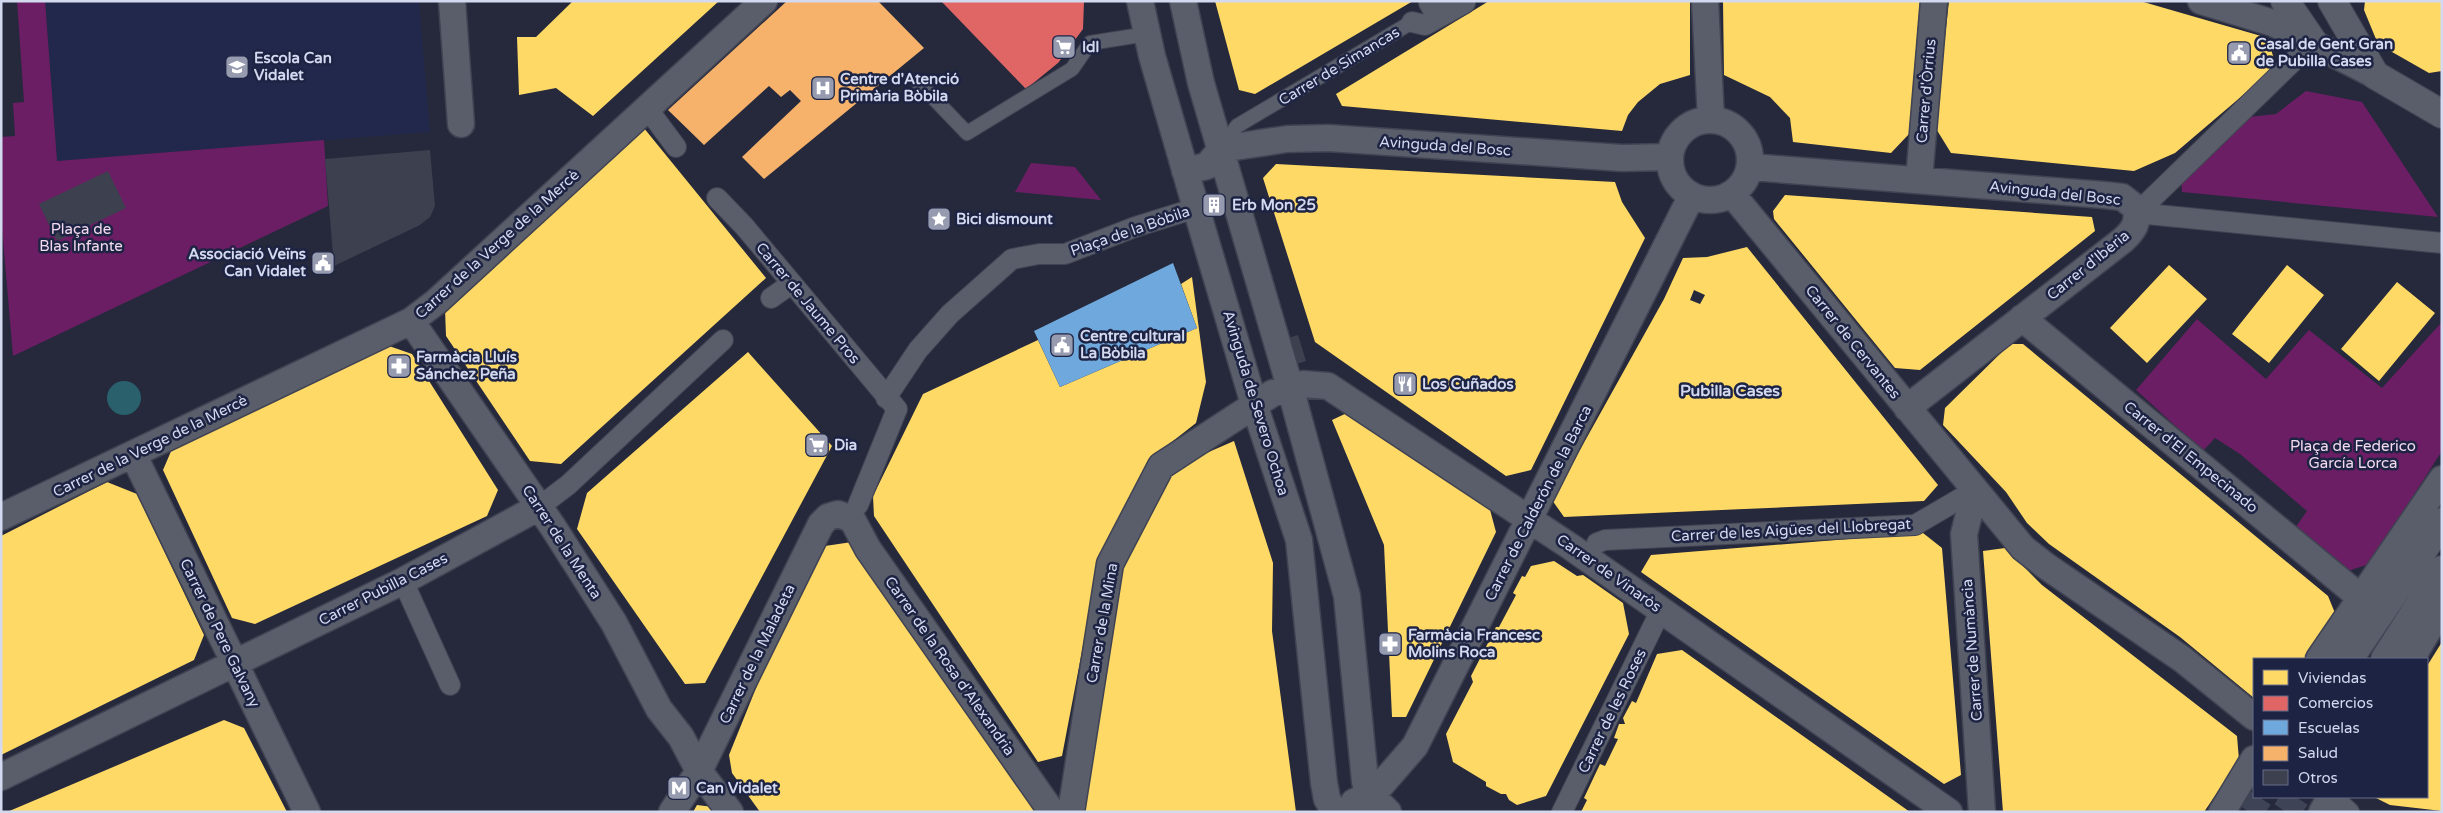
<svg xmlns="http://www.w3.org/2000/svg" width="2443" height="813" font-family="'Varela Round',sans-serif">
<rect width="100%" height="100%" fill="#25293b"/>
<path fill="#22284b" d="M45,1h374l11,131 -373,29z"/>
<path fill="#6c1e65" d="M17,1h28l12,160 267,-21 4,66 -315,150 -12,-140v-79l14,-1 -2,-33 11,-1z
M2306,91l56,11 76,115 -256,-25 -1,-16 68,-59 27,-3z
M1031,163l44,4 26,33 -86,-8z
M2197,319l69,60 43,-49 73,58 60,-66v129l-73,113 -24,8 -50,-44 12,-17 -67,-57 -25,-16 -12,13 -67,-61z"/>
<path fill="#29606c" d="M107 398a17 17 0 1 1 34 0a17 17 0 1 1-34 0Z"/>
<path fill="#ffd966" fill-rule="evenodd" d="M573,1h146l-126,115 -37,-28 -37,7 -2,-58h19z
M1215,1h198l-158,93 -16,-4z
M1489,1h201v74l-30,9 -22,18 -10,13 -6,16 -280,-25 -6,-12z
M1723,1h197l-11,133 -18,19 -98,-11 -3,-24 -20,-21 -46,-22z
M1949,1h191l128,37 8,29 -101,86 -41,18 -183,-18 -16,-26z
M2365,1h77v70l-13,2 -51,-29 -14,-34z
M639,122l127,156 -205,186 -31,-3 -84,-125 -1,-27z
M1276,164l339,18 7,20 23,36 -114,232 -25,6 -191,-134 -52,-164z
M1785,195l307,22 3,14 -175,139 -25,-2 -121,-149 -1,-8z
M1747,247l191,238 -14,16 -360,16 -12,-17 112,-201 19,-41 24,-1zM1694,290l11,5 -5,9 -10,-4z
M2169,265l38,34 -60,64 -37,-35z
M2287,265l37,30 -55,68 -37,-29z
M1192,277l14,105 -10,41 -46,36 -51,103 -37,194 -24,6 -164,-246 -1,-20 50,-102 115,-54 22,47 137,-59 -16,-44z
M2397,282l38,31 -56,68 -38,-32z
M2010,344h13l305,252 9,22 -30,41h-53v39l-74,-61 -131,-93 -22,-21 -21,-31 -63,-67 2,-17z
M389,346l23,8 86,136 -11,26 -232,108 -23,-6 -69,-148 9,-21z
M748,352l84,94 -127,237 -20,1 -108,-155 10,-36z
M1349,412l140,94 7,26 -90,185h-14l-8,-172 -52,-125z
M1234,441l39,122 -1,68 24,181h-213l39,-253 50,-91z
M107,482l30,12 67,141 -10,25 -193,95v-219z
M1923,533l19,15 19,227 -17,9 -303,-212 10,-17z
M852,542l186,270h-278l-28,-39 -3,-18 44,-109 52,-100z
M2005,548l37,37 195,151 2,24 -35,52h-201l-20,-261z
M1554,561l23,15 6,-1 40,28 6,31 -83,162 -29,9 -8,-5 -3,-6h-5l-15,-8v-4l-33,-20 -7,-28 27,-52 -2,-6 17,-33 4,-2 -1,-4 5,-10h3l17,-32 -3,-2 9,-17 3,1 6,-11z
M2442,642v169l-52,-6 -16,-8h53v-131z
M1682,650l228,162h-329l6,-12 -3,-2 16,-34 5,2 13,-27 -4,-1 5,-14h6l-2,-6 9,-17 4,2 21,-49z
M224,720l20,8 43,84h-280z
M697,805l16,2 4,5h-24z"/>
<path fill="#e06666" d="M941,1h143l-1,28 -25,34 -32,26z"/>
<path fill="#6fa8dc" d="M1173,263l24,65 -137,59 -26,-56z"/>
<path fill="#f6b26b" d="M787,1h91l46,47 -160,131 -22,-22 59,-56 -11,-11 -9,7 -12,-11 -65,59 -36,-35z"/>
<path fill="#3c404f" d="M430,150l5,56 -5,11 -10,8 -86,41 -9,-107z
M108,171l18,37 -69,33 -18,-37z
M1218,197l4,13 -12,3 -4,-12z
M1298,335l8,26 -12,4 -9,-26z"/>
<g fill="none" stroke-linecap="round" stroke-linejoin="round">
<path stroke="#3f4356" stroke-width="28" stroke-dasharray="28 14" stroke-linecap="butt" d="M2249,812l10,-15
M2286,812l10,-15"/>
<g stroke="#404352" stroke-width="16">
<path id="service" d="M918,82l49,51 105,-64 18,-26 57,-9
M1221,149l16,-23 175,-104"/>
</g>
<g stroke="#404352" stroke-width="22">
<path id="pedestrian" d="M1433,1l-4,2 4,7 21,-9
M1412,22l13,3 40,-22 -2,-2
M647,108l29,39
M717,198l27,28 153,183 -39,96
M2137,213l305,30
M2137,213l176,-171
M771,298l20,-14
M886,398l32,-48 32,-36 62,-55 27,-5h26l70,-27 61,-19
M539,507l29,-22 155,-145
M1597,543l8,-3 310,-15 60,-35
M403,581l47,104
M2340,804l9,8
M1562,812l99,-202"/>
</g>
<g stroke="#404352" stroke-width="29">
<path id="minor" d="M452,1l9,123
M1140,1l12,55 47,162 55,186 45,136 25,243 3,16 8,13
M1183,1l18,82 89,304 57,209 18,185 4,18
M1705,1l6,118
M2201,1l72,22 102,52
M1670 160a40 40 0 1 1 80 0a40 40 0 1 1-80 0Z
M1751,167l353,28 18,2 13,10c5,15 -2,24 -12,33l-216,168
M1185,171l22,-5 14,-17 66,-10 41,-1 294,20 47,-1
M1919,180l15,-179
M1732,194l291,354 23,18 136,93 72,58
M2022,318l338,279
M411,321l142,206 61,96 45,86 22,28 18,34 31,41
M133,454l174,358
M1975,490l-11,44 18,278
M1,517l410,-196 25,-19 328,-301
M2319,659l123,-180
M2411,659l31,-52
M1,777l402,-196 136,-74
M1369,799l46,-53 276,-549
M1354,802l7,-3 16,2 11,11
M672,812l27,-41 122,-247 7,-7 10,-3 14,5 16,30 184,263
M1071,812l39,-248 51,-98 112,-73 30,-9 25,2 243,161 378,265
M2222,812l32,-53
M2322,812l9,-15"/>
</g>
<g stroke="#404352" stroke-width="30">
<path id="tertiary" d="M2285,1l28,41
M2332,1l43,74 67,39
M2349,659l93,-137
M2385,659l57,-89"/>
</g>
<use href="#service" stroke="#5a5d6a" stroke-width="14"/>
<use href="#pedestrian" stroke="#5a5d6a" stroke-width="20"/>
<use href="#minor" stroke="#5a5d6a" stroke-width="26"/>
<use href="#tertiary" stroke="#5a5d6a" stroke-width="28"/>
</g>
<defs>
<g id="supermarket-square" transform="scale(1.25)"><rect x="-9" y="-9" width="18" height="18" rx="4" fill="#969bb0" stroke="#1d2343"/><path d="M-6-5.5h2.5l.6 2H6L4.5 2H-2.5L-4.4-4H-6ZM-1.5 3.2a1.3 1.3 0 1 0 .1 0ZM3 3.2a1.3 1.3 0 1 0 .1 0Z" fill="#fff"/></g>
<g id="civic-square" transform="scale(1.25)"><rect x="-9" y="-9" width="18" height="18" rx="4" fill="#969bb0" stroke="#1d2343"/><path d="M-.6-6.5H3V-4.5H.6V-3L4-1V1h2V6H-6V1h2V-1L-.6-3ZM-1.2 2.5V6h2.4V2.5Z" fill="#fff"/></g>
<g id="school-square" transform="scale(1.25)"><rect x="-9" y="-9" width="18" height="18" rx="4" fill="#969bb0" stroke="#1d2343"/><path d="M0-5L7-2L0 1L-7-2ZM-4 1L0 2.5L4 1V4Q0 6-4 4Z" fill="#fff"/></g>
<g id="hospital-square" transform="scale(1.25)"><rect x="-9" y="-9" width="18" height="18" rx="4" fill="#969bb0" stroke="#1d2343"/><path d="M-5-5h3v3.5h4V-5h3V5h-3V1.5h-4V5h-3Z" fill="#fff"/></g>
<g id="building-square" transform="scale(1.25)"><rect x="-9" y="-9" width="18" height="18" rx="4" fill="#969bb0" stroke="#1d2343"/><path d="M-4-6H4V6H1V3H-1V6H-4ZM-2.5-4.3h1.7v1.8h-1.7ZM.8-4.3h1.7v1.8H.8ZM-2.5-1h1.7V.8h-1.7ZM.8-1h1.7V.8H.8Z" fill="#fff"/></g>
<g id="sight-square" transform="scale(1.25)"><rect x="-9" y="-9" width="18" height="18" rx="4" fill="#969bb0" stroke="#1d2343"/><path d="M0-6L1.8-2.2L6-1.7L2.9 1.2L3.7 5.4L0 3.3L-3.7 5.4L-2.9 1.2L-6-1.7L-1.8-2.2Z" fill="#fff"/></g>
<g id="pharmacy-square" transform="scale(1.25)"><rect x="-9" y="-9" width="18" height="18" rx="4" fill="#969bb0" stroke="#1d2343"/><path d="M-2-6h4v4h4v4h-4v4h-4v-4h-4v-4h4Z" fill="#fff"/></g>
<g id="restaurant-square" transform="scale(1.25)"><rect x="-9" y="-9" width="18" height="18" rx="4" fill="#969bb0" stroke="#1d2343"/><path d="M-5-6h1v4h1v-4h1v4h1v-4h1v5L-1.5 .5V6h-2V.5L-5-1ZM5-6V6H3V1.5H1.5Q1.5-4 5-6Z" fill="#fff"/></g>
<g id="metro-square" transform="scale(1.25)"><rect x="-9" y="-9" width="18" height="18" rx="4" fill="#969bb0" stroke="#1d2343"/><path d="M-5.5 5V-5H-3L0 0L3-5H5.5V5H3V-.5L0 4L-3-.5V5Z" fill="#fff"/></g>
</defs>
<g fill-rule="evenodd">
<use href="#supermarket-square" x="1064" y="47"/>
<use href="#civic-square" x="2239" y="53"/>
<use href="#school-square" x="237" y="67"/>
<use href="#hospital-square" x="823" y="88"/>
<use href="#building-square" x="1214" y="205"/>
<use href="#sight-square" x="939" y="219"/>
<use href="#civic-square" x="323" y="263"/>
<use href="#civic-square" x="1062" y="345"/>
<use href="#pharmacy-square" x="399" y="366"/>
<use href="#restaurant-square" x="1405" y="384"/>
<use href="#supermarket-square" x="817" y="445"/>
<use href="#pharmacy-square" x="1390" y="644"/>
<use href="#metro-square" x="679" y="788"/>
</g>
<g text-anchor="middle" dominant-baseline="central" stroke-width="5" stroke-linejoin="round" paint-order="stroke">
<g font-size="15" font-weight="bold" fill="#d3d9ef" stroke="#1d2343" text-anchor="start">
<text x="2256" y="44">Casal de Gent Gran<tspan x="2256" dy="17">de Pubilla Cases</tspan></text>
<text x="1082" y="47">Idl</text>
<text x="254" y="58">Escola Can<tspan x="254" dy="17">Vidalet</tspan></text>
<text x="840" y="79">Centre d'Atenció<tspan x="840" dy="17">Primària Bòbila</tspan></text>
<text x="1232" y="205">Erb Mon 25</text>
<text x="956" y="219">Bici dismount</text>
<text x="306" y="254" text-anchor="end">Associació Veïns<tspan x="306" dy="17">Can Vidalet</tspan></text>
<text x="1080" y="336">Centre cultural<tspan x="1080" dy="17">La Bòbila</tspan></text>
<text x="416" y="357">Farmàcia Lluís<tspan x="416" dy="17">Sánchez Peña</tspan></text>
<text x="1422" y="384">Los Cuñados</text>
<text x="834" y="445">Dia</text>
<text x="1408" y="635">Farmàcia Francesc<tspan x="1408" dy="17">Molins Roca</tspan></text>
<text x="696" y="788">Can Vidalet</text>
</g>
<g font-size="15" fill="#d3d9ef" stroke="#1d2343">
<text transform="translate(1339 66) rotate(-31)">Carrer de Simancas</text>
<text transform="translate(1926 91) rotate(-85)">Carrer d'Òrrius</text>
<text transform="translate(1445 146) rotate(4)">Avinguda del Bosc</text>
<text transform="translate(2055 193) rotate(6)">Avinguda del Bosc</text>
<text transform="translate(1130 231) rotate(-19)">Plaça de la Bòbila</text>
<text transform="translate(497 244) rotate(-42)">Carrer de la Verge de la Mercè</text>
<text transform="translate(2088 265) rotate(-39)">Carrer d'Ibèria</text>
<text transform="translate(808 303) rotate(50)">Carrer de Jaume Pros</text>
<text transform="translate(1853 342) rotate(51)">Carrer de Cervantes</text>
<text transform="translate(1256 403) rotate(73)">Avinguda de Severo Ochoa</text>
<text transform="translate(150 446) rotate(-26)">Carrer de la Verge de la Mercè</text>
<text transform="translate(2191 457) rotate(39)">Carrer d'El Empecinado</text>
<text transform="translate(1538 503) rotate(-63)">Carrer de Calderón de la Barca</text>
<text transform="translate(1791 530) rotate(-3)">Carrer de les Aigües del Llobregat</text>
<text transform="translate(562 542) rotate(57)">Carrer de la Menta</text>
<text transform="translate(1609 573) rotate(35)">Carrer de Vinaròs</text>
<text transform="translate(383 589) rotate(-27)">Carrer Pubilla Cases</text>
<text transform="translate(1102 623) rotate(-80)">Carrer de la Mina</text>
<text transform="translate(220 633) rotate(64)">Carrer de Pere Galvany</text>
<text transform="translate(1972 650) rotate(-94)">Carrer de Numància</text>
<text transform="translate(757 654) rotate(-64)">Carrer de la Maladeta</text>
<text transform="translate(950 666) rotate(55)">Carrer de la Rosa d'Alexandria</text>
<text transform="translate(1612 711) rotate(-64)">Carrer de les Roses</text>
</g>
<g font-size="15" fill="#f3daee" stroke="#1d2343">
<text x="81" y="229">Plaça de<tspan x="81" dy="17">Blas Infante</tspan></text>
<text x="2353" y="446">Plaça de Federico<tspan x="2353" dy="17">García Lorca</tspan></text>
</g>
<g font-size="16" font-weight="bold" fill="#d3d9ef" stroke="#1d2343">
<text x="1730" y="391">Pubilla Cases</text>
</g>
</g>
<rect width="2443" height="813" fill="none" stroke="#d3d9ef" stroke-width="5"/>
<rect x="2253" y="658" width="175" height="140" fill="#1d2343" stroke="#666c88"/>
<rect x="2263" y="670" width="25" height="15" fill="#ffd966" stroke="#666c88"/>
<text x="2298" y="683" font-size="15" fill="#d3d9ef">Viviendas</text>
<rect x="2263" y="696" width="25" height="15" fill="#e06666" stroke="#666c88"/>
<text x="2298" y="708" font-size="15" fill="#d3d9ef">Comercios</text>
<rect x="2263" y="720" width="25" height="15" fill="#6fa8dc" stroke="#666c88"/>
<text x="2298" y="733" font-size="15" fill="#d3d9ef">Escuelas</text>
<rect x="2263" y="746" width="25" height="15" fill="#f6b26b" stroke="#666c88"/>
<text x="2298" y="758" font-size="15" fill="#d3d9ef">Salud</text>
<rect x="2263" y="770" width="25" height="15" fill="#3c404f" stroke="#666c88"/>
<text x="2298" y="783" font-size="15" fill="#d3d9ef">Otros</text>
</svg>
